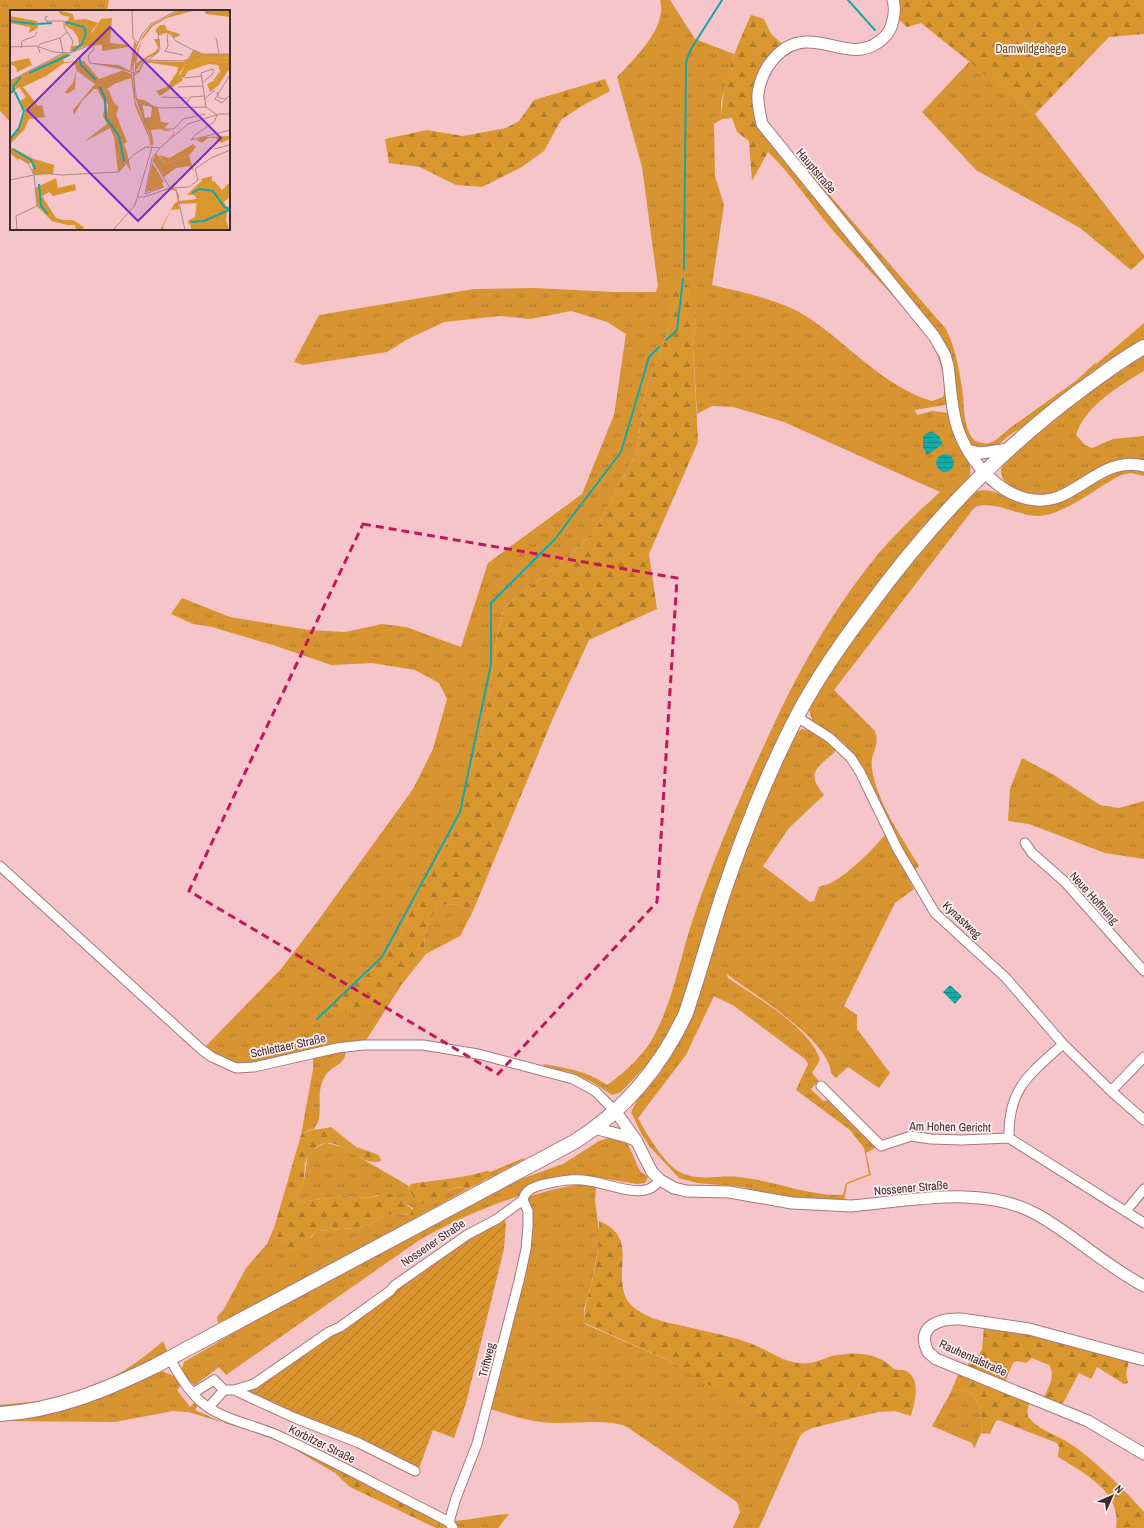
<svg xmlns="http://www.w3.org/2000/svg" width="1144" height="1528" font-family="'Archivo Narrow',sans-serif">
<defs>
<pattern id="grass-tufts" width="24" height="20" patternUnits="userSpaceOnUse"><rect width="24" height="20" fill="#d79431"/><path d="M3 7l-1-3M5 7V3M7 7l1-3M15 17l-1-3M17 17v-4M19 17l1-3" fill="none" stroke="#b0792a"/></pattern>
<pattern id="forest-firs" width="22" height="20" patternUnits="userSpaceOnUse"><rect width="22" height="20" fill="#da962f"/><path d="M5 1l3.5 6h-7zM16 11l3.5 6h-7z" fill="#b27b28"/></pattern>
<pattern id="garden-furrows" width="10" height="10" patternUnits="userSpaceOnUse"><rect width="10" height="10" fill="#d79431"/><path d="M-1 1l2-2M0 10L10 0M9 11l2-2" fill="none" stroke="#b0792a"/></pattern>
<pattern id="water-rules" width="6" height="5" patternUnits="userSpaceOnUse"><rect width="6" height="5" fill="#14a9a6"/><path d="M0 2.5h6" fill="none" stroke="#148a88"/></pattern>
</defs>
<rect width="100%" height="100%" fill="#f5c5c9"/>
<path fill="url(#grass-tufts)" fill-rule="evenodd" d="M0,0h109l-2,11h-96v112l-11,-12z
M660,0h10l25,39 39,15 -13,48 1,17 -8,5 1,52 9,29 -12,80c32,8 69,14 97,33 40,27 77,70 123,83l11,-4c5,-14 -3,-36 -9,-50 -6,-12 -17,-23 -26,-34 -23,-27 -48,-52 -72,-79 -24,-27 -42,-57 -68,-82l6,-11 -12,-29 12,19 172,198c9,18 13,39 16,59 3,18 0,39 13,53l12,3 9,-4 14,-12 67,-48 19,-18 -1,3 49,-42v17l-106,77 -30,19 -13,12c-6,0 -14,1 -19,-1 -15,-8 -16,-30 -20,-44l-41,7 2,5 15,-4 18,2c6,15 26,51 19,65l-153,193 -139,346 -22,39 -34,36 -9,3 -20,-13 -22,-10 -25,-4 -2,-4c23,4 45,7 64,21 19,-13 39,-32 49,-53 19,-37 25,-80 39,-119 22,-64 50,-127 79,-189 28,-60 62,-119 105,-171 19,-22 40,-42 61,-61l-156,-70 -51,-15 -21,-1 -15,8 -4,-67 3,-31 -27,-30v43l-23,61 -10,63 -41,77 -23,23 -68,54 -7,28 -10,77 -36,125 -33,55 -18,42 -27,35 -35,29 38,5 26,-19 -39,61 -17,2c1,20 -15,17 -22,31 -7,12 -3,27 -5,40 0,4 -3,7 -5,11l-7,2 -6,4 12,-66v-15l-77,14 -34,-18 79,-81 36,-47 96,-133 20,-40 14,-50 -8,-16 -24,-13 -43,-7 -41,2 -58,-20 -61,-18 -19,-3 -22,-10 11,-16 48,19 79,13 36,2 37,-8 24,3 55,20 27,-84 94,-69 32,-79 12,-81 -19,-12 -36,-11 -41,8 -30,-3 -56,6 -36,17 -21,13 -84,13 -9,-3 25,-47 155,-26 60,-1 81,4h41l2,-6 -16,-119 -25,-90c17,-18 51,-50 43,-77z
M970,61l65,53 109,141v3l-13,12 -51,-42 -104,-58 -54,-58z
M1144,356v15c-25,15 -59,35 -68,64l9,10 7,3 21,-9 31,-3v24c-46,-5 -77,53 -130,28 -8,-4 -13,-9 -13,-18 3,-11 16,-19 24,-27 37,-32 76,-62 119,-87z
M1127,468l17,3v5l-13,-3 -10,2c-24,12 -55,39 -82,41 -20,1 -48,-18 -65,-8l-140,182 41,41c6,15 -6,23 -3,38 6,35 29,67 47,97l-5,4 -60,-115 -10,-12 -32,-23 -3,-11 37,-62 64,-87 64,-68c20,-7 31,8 50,11 7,1 48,-11 58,-13l1,1 26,-18z
M802,729l12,3 24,17c-19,18 -34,22 -14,46l-35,33 -26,38 47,36 4,-1 5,-14c4,-2 8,-2 12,-4 21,-12 38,-30 54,-48l29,54 -19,14 -51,103 13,9v14l33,44 -11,15 -31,-21 -12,11 -5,-5c-2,-34 -79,-79 -104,-99l1,4c28,19 83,50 92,82l-8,13 7,8 -8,8 12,12 9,-1 45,47 -11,6 5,22 -24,9 -3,19 -65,-6 -36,-10 -46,-4 -18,-5 -29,-31 -9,-14 -10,-21 6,-12 23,-27 16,-27 80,-228 40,-85zM714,996l20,10 71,53 3,5 -12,26 54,40 14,18 5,26 -23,9 -3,12c-36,1 -70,-15 -105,-18 -19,-2 -43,5 -60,-6 -16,-11 -31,-36 -40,-53l48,-63z
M1022,758l32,17 46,30 19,3 25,-7v58l-39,-6 -76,-29 -21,-3 2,-32z
M453,904l20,7 -13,25 -34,18c-5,-18 2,-35 14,-49z
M611,1137l16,5 13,29 8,6 -3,6 -8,1 -60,-10 -16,2 -31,8 -6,3 -5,9c-36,12 -69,26 -101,45l-192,134 -7,-8 -24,18c-8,-3 -10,-9 -13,-17l2,-6 97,-57 237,-125 45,-16 36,-23z
M326,1143l16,4 67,39 -1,3 27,13c10,-11 18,-17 33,-13l-194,107 -56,27 -1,-6 7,-8 22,-41 21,-24 7,-16 4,11 33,-1 5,-7 40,-3 14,-3 16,-10 9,-1 18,1v-7l-11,-6 -25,-7 -8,3 -26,-2 -43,6 -3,-3c1,-6 4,-10 6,-15 6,-21 -2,-30 23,-41z
M524,1158l1,1 -39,21 4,-8z
M581,1184l15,3 -1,14 5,37 -7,39 -9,32 1,15 87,38 128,74 -41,92h-26l7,-16 -3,-10 -110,-75c-23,-10 -60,-1 -86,-5 -18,-2 -37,-9 -54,-14l32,-127 9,-82 2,-3 25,-7z
M163,1341l5,12 -93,43 -75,14v-5c16,-2 33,-3 49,-5 42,-7 83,-31 114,-59z
M162,1371l12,5 7,9 -4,5 13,17 5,-5 3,3 -3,5 29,13 3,-4 45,17 67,31 -4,6 -51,-30 -30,-11 -66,-20 -15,-1 -58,11 -115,-1z
M958,1389l14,5 8,13 2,26 -2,2 -6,14 -2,-6 -40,-17 19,-34z
M509,1514l-11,14h-62l1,-8c20,4 49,-5 72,-6z"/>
<path fill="url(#forest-firs)" d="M896,0h248v34l-35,3 -74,77 -114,-91 -14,4 -10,-9z
M751,15l13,4 7,15 16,14 -15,12 -13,48 15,33 -22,40 -3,-40 -12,-9 -5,-14 -10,1c-1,-37 14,-71 29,-104z
M605,79l5,12 -30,16 -19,13 -17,31 -22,16 -40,20 -26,-2 -36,-18 -31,-4 -4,-24 42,-9 36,6 43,-8 13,-7 15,-21z
M678,279l12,8 6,29 -3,31 5,95 -49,112 8,55 -68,31 -36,78 -80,193 -20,-7 -13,1c-12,14 -19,31 -14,49l-24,30 -26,19 -27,10 -14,-3 -3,-5 6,-7 35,-29 27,-35 18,-42 33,-55 36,-125 10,-77 7,-28 68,-54 23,-23 41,-77 10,-63 23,-61v-43z
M331,1127l25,20 23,8 2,6c-22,8 -47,-34 -67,-11 -3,3 -7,8 -9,13 -1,7 0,14 -2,21 -2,5 -5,9 -6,15l3,3 43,-6 26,2 18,-5 9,4 20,15 -3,3 -18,-1 -9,1 -16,10 -14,3 -40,3 -16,19 -7,3 -15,-14 -4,-11 27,-93c9,-7 19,-5 30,-8z
M487,1171l3,1c-2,10 -14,12 -22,17 -19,-5 -20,3 -32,13 -11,8 -23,-5 -28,-13l3,-5c26,-4 51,-6 76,-13z
M599,1221c40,16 14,49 27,77 4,9 17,16 26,20 8,3 18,5 27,7 24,6 49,10 73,19 18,7 36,22 57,19 10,-1 19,-7 29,-8 20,-4 42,-1 56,14 5,2 10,-1 15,4 12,10 5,31 2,43l-16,-5 -17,1 -66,16 -8,4 -4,4 -56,-29 -72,-45 -87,-39c-2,-16 4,-29 8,-46 4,-18 7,-37 6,-56z
M984,1327l45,7 100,26 -3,14 2,9 -4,1 -27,-17 -6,12 -12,-6 -17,32 -18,-8c5,-11 12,-21 5,-32l-17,-7 -6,5 -9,-2 -4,2 -8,18 -38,-13 3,-10 9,-3 3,-6z
M959,1372l71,30c-2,5 -5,12 0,17 9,11 27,16 39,24 27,18 53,44 75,69v16h-28c6,-36 -32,-55 -58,-71l1,-10 -2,-4 -59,-23 -3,2 -5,12 -8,-1 -2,-26 -8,-13 -14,-5 -7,3z
M339,1467l98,53 -1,8 -86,-41 -15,-14z"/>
<path fill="url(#garden-furrows)" d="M503,1215l3,9 -2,25 -38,154 -12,35 -21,-8 -15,41 -184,-81 10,-4z"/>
<path fill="url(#water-rules)" d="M931,431l8,5 4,8 -16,11 -4,-8v-11z
M936 463a9 9 0 1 1 18 0a9 9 0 1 1-18 0Z
M950,985l12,11 -7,8 -12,-12z"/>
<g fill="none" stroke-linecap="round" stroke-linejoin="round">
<path stroke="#14a9a6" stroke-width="2" d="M848,0l27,30
M684,269l2,-207 5,-13 31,-49
M666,340l11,-10 6,-51
M317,1019l65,-62 78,-145 31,-148v-61l64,-64 66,-87 28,-95 10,-10"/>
<g stroke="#a5797d" stroke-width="11">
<path id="minor" d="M797,717l33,21 21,20 9,14 38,78 37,63 71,65 57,66 48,47 33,29
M1025,843l7,10 33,29 79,89
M0,866l202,184 10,7 24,11 18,-1 83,-19 26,-3h60l55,9 95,25 22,12 21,21
M821,1086l60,60 30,-10 20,3 30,1 48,-2 135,85
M1111,1091l33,-34
M1009,1138c-1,-50 20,-63 54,-94
M1126,1211l18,-22
M170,1359c8,14 17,30 30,42 21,19 52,23 77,34 53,24 105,53 157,79l15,8 4,6
M234,1390l20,-6 75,-52 11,-5 50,-36 4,-5 73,-51 30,-16 26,-19c2,-10 9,-12 18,-15 17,-4 31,-7 49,-4 14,2 42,13 55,9 6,-1 11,-5 15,-10
M193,1393l21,-13 10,10
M209,1407l15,-17h10l61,28 64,25 56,28
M449,1522l7,-24 21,-54 42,-163 7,-32 2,-23v-15l-5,-11"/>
</g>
<g stroke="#a5797d" stroke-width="13">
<path id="tertiary" d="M893,0c3,9 1,18 -2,27 -2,6 -6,10 -11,14 -25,19 -47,0 -74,1 -26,1 -45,27 -48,52 -1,10 2,20 4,30l172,212 11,19 3,11c3,21 3,45 11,66 14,38 57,82 102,64 27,-12 50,-39 83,-30
M969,451l12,2 28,-4
M616,1112l20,28 16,32 8,8 14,8 12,3 43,1 63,11 59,3c59,-5 133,-22 187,9 37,21 68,51 106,71
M596,1128c13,5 26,6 39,12
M1144,1360l-115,-31 -68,-10c-21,-1 -46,7 -33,33l8,7 152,62 56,33"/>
</g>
<g stroke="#a5797d" stroke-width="16">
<path id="primary" d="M0,1414c55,-3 106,-24 155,-48l419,-224c50,-31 87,-75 112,-129 13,-39 24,-79 37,-119 19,-56 41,-112 68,-166 20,-41 46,-79 74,-116 61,-84 133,-161 217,-223 20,-14 40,-30 62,-42"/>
</g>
<use href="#minor" stroke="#fff" stroke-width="9"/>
<use href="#tertiary" stroke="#fff" stroke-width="11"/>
<use href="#primary" stroke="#fff" stroke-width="14"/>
</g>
<path fill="none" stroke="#c2185b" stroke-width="3" stroke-dasharray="8 5" stroke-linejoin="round" d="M363,524l314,54 -20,324 -159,172 -309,-183z"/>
<g text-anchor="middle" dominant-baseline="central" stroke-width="3.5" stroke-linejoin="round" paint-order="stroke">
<g font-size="12" fill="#674a23" stroke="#ffeff0">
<text x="1031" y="49">Damwildgehege</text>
</g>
<g font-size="12" fill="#3e2c2d" stroke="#ffeff0">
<text transform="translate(816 171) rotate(50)">Hauptstraße</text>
<text transform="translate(1094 898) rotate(48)">Neue Hoffnung</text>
<text transform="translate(962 920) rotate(43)">Kynastweg</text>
<text transform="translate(288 1046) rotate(-12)">Schlettaer Straße</text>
<text transform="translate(950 1127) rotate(1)">Am Hohen Gericht</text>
<text transform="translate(911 1188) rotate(-5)">Nossener Straße</text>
<text transform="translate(433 1243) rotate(-34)">Nossener Straße</text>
<text transform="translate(973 1358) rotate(24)">Rauhentalstraße</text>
<text transform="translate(487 1360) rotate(-76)">Triftweg</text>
<text transform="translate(322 1444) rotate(26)">Korbitzer Straße</text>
</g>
</g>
<g transform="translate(10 10)">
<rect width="220" height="220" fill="#f5c5c9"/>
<path d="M170,0h16l-29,8 -14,8 -12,15 -5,22 20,-12 2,-4 -4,-8h6l-2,14 -15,8 -8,11v-14l7,-21 9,-12zM194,0h26v7l-24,-3zM0,6l27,5 1,7 -9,5 1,-6 -20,-4zM75,9l13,4 -7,9h-1zM150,15h5l2,5 13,4 -1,2 -5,2 -4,-5 -12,1 -3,-3zM124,31l3,3 -5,26 -3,2 -4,-2 -1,1 8,3 4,29 14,32 1,10 -7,3 6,-3 -1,-7 -14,-32 -4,-28 -17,6 -7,5 -11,-7 10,15 1,21 13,20 4,21 3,-7 4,19 -5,-7 -8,8 -4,-35 -4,-9 -26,14 23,-18 -4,-8 2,-12 -8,-15h-3l-12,12 -8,14 -1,-5 22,-26 -18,-13 -3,-9 -10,1 -18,13 -23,11 15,19 4,-1 3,12 -16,2 -5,11 -14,14v-4l9,-12 6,-16 -5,-11 6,-4 -7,-10 -9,7v-13l55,-28 6,2 -8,4 1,3 20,-1 15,18 25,-9 -34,-7 29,2 11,6zM100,33l19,2 -1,2 -26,4v-7zM184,40l8,4h28v8l-1,-4 -4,-1 -22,1 -18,7 -6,9 4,6 -23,16 -4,-5 11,-4 10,-15 1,-5 -34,-5 -4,10 -6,4 3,23 7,1 12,7 -19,-4 -4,-28 7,-5 3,-8 4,-1 36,1 6,-3zM19,48l3,7 -15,7 -1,-5 -6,-3 1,-2zM200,50l18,3 1,6 -9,14 -1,-3 -5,3 7,-10 -3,-8 -9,-1zM132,94l3,14 6,-1 1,-11 6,2 3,14 8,1 -5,6 11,3 -13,14 -9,-1 -15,-40zM152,119l2,2h9l1,4 -13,11 -7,-1 -3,-15zM0,137l24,12 20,6 -1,9 -19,1 -2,-6 3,-1 -3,-6 -4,2 -9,-6 -1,2 -8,-7zM146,143l9,11 24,-8 5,16 -4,-6 -14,2 -12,9 -11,-17zM202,166v7l-14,1 4,-3 -1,-2zM46,168l2,10 17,-4 1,6 -23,6 -4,-4 -7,4 14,22 8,2 3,5 -15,-4 -15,-15 -2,-18zM164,173v6h2l3,7v5l18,-2 1,4 -20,1 2,5 -9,1 -8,16 1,4h-4l14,-26 4,-3 -2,-10 -8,-2z" fill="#d79431" fill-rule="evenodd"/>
<path d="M48,0l15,4 1,6 11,-1 7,14 9,-14 11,-1 -2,25 -17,3 -14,-1 -2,-12 -13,-8 6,-8 -9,-2zM211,47l9,1v11l-2,3v-9l-18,-3 -1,4 -21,7 -4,7 -5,-1 6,-12 18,-7zM66,62l-1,17 -8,5 -2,-2 8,-9zM209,62l2,1 -7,10 5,-4 1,5 -10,8 -3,-8 6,-3zM88,71l11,10 5,12 5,4 -3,7 11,28 -3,2 3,8 -3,7 -4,-21 -13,-20 1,-13 -12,-23zM220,126v3l-9,4 -5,-5h-8l-6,5 -6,-3 8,-3zM183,134l3,3 -7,9 -24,8 -6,-9 11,3zM204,171l8,9 8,-8v14l-6,6 5,8 -2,2 -1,8 3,10h-37l-4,-9 7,-4 2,-18 -3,-4h-7l11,-11zM54,210h9l11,7 -2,3h-6l-1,-5h-8z" fill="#da962f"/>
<path d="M55,12l14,3 13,8 -2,11 -19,8 1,-6 7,-1 1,-5 -8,-11 3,-3z" fill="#d79431"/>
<path d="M142,152l12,20 -2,1 2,4 -18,5z" fill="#d79431"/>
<path fill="none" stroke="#14a9a6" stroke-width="2" d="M0,11l25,3M55,12l19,5 2,6 -4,11 -9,7M26,14l16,-1M69,47l2,8 15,15M19,63l40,-18M90,77l5,11 1,20 13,18 5,25M0,83l4,-2 -1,-4 8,-10M0,129l9,-11 5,-17 -9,-19M3,139l18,11 4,9M29,174l2,22 7,8M182,183l7,-4 14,2 11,16 6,2M181,212l13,-1 25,-11"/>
<path fill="none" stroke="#ac888b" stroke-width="1" d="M122,0l1,28 5,5M38,6l-3,1 1,4h18v6l9,14 -3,12M50,28l3,14M206,28l3,15M0,37l26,-1 18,6 16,1 21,-8 3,4 -6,7 2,7 29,4 14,6 5,-2 7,-11 38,1 5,-2 6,-9 8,4h28M11,38l1,-7 13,-5 2,-4M154,41l19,4M155,41l3,-5 -1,-11 2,-2 7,8 17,9M30,43l-2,-6 2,-3 20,-6 7,-6M139,50l11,-10 -2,-16 4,1M220,65l-15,24 7,4 8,-8M175,68l16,-2M0,71l55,-29M193,72l10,-8v-5l-12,4 5,34M168,77l25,-1M207,82l2,6 7,1M152,87l25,1M194,89l11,-9M177,93l3,-6 14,-1M128,94l23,4 45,-1 11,8M207,105l-3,7 -19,13 -4,5 39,-10M155,119h9l9,-10 22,-5M204,139l15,-4 1,4M142,149l18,29M0,170l33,-7 18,2 58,-3 14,-17 13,-8 14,1M166,179l9,41M135,184l7,-36 8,-10 28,-24 31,-10h11M135,184l19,-7M128,187h6l26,-9 19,-1 9,-7 -3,-11 16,-11 19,-8M7,220l-1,-14 21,-10 -3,-31 -6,-12 -9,-5M103,220l22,-25 17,-58 -1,-11 -16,-41 -2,-26 3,-21 6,-14 9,-10 27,-14"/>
<path fill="#7b2cbf" fill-opacity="0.15" stroke="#7b2cbf" stroke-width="2" d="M100,17l111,111 -83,83 -111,-111z"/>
<rect width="220" height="220" fill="none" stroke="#3e2c2d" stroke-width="2"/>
</g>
<g transform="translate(1112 1496) rotate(45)" stroke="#ffeff0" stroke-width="3" paint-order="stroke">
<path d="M0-3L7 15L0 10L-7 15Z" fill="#3e2c2d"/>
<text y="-6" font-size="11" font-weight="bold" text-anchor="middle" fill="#3e2c2d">N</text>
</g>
</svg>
